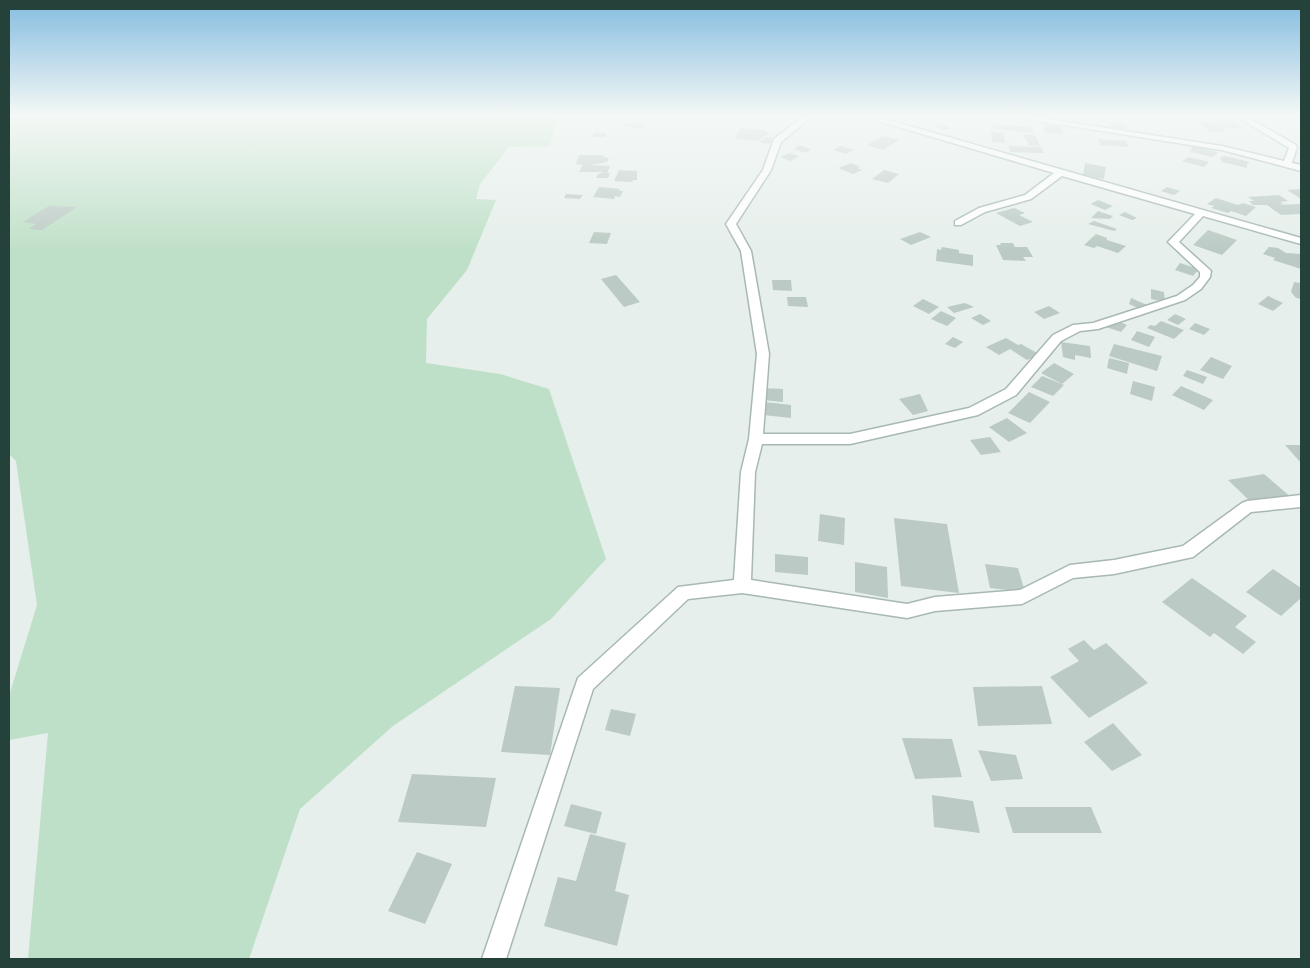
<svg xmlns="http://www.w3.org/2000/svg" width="1310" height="968" font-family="'Fira Sans Condensed',sans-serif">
<rect width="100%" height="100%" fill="#e6efeb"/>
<path fill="#bfe0c8" d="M9,115h549l-8,31 -41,1 -29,37 -4,15 20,1 -29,70 -40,49 -1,44 74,11 49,15 57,170 -55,60 -158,107 -93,83 -51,150h-221l20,-226 -39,7v-44l28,-91 -21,-144 -7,-7z"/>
<path fill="#bbcac4" d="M1230,120l14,7 -20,2 1,3h-14l-14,-10z
M635,122l12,2 -7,5 -17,-3 5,-3 4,1z
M1108,123l18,1 2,5 -18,-2z
M940,124l11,4 -7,2 -11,-4z
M993,124l39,3 2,6 -40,-4z
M1043,124l18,2 3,8 -19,-1z
M740,128l26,2 -2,1 6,2 -13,8 -22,-2z
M991,131l12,2 2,10 -13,-1z
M594,132l12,1 -1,4h-13z
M1023,134l12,1 5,11 -11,-1z
M883,136l16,4 -16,10 -16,-5z
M767,137l9,2 -7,5 -10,-2z
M1098,139l28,2 3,6 -28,-2z
M799,145l12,4 -5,4 -12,-4z
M841,146l13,4 -8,4 -13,-4z
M1008,146l33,1 3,6 -33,-1z
M1193,146l25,6 -5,5 -23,-5z
M789,153l10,3 -9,5 -10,-4z
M579,155h25l-1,2 6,1 -2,4 -16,3 19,1 -3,7h3l-2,5h-12l2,-4 6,-2h-25l4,-7 -7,-1z
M1225,156l25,6 -3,2v4l-25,-6 -2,-4z
M1189,157l20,5 -5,5 -22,-6z
M851,163l9,4 -3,1 5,2 -9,4 -15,-6z
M1085,163l21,4 -2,12 -21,-4z
M619,170l18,1v9h-4l-1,2 -18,-1z
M884,170l15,4 -11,9 -16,-4z
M599,187l21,2 -1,2h4l-3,6 -5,-1 -1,3 -21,-2z
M1167,187l13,4 -6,4 -13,-4z
M1301,189v10l-14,-9z
M566,194l17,1 -3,4 -16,-1z
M1279,195l9,6 -8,1 4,2 -8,1 23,-1 2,2v8l-20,1 -14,-10h-14l-4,-4h5l-6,-4z
M1216,198l22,7 5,-2 13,4 -10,9 -15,-5 -3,2 -17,-5 3,-2 -7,-2z
M1098,200l15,6 -8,4 -14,-6z
M49,206l28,1 -35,23 -14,-1 9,-5 -14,-2z
M1014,208l11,5 -6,2 14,7 -13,4 -24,-13z
M1098,211l15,5 -3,3 -19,-1z
M1125,212l12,6 -5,2 -13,-5z
M1094,221l23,8 -3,2 -26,-7z
M1208,230l29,10 -15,15 -29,-10z
M594,232l17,1 -4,11 -18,-1z
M920,232l11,5 -20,8 -11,-6z
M1096,234l11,4v2l19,6 -8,7 -21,-7 -3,2 -10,-3z
M1000,243h13l2,4h12l6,10h-10l3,4 -23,-1 -7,-15h5z
M942,247l17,3v3l14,2v11l-37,-5 1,-12 4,1z
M1269,247l9,1 8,5 15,1v15l-28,-9 2,-2 -12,-4z
M1180,263l19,6 -6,7 -18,-6z
M616,275l24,27 -16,5 -23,-28z
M772,280h19l1,11 -19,-1z
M1294,282l7,1v16l-5,-1 -5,-6z
M1151,289l13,3 1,10 -14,-3z
M1268,296l15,7 -10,8 -15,-7z
M787,297h19l2,10 -20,-1z
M1131,298l23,10 -7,4 -18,-8z
M923,299l16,8 -10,7 -16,-8z
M965,303l9,4 -20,6 -7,-6z
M1049,306l11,7 -16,6 -10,-7z
M941,311l15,7 -9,8 -16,-7z
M980,314l11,7 -8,4 -12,-7z
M1175,314l11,5 -8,6 -11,-5z
M1112,319l15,6 -6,7 -15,-5z
M1161,321l23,9 -10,9 -27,-11 3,-3 5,1z
M1195,323l15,6 -6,6 -15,-6z
M1137,331l18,6 -6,10 -18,-7z
M953,337l10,5 -8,6 -10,-4z
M1006,338l12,7 3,-1 18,10 -12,6 -17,-11 -11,6 -13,-8z
M1061,342l29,4 1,12 -16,-3v5l-12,-3z
M1114,344l48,12 -5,15 -48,-15z
M1211,357l21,9 -9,13 -23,-9z
M1109,358l20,5 -2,11 -20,-6z
M1054,363l20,11 -12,10 -21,-11z
M1187,370l20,7 -4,7 -20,-8z
M1042,376l22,9 -11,11 -22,-9z
M1133,381l22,6 -3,14 -22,-7z
M1181,386l32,14 -9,10 -32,-15z
M763,388l20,1v13l-20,-2z
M1029,392l21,10 -20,21 -22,-10z
M920,394l8,17 -15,4 -14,-16z
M765,402l26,3v13l-28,-3z
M1007,418l20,15 -18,9 -20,-15z
M990,437l11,15 -20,3 -11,-15z
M1285,445h16v18z
M1264,474l28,24 -37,8 -27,-26z
M820,514l25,4 -1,27 -26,-4z
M894,518l53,6 12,69 -58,-7z
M775,554l33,3v18l-33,-3z
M855,562l32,5 1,31 -33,-6z
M985,564l33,4 7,24 -35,-4z
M1273,569l28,19v10l-20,18 -35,-24z
M1192,578l55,38 -12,11 21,15 -13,12 -29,-21 -4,4 -48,-35z
M1084,640l10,10 12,-7 42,40 -59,35 -39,-41 29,-16 -11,-12z
M515,686l45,2 -10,67 -49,-3z
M1042,686l10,38 -74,2 -5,-39z
M611,709l25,5 -6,22 -25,-6z
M1113,723l29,32 -30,16 -28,-29z
M902,738l50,1 10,38 -47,2z
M978,750l38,5 7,24 -32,2z
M412,774l84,4 -10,49 -88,-5z
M932,795l41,6 7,32 -46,-6z
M571,804l31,8 -6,22 -32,-8z
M1005,807h86l11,26h-89z
M590,834l36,9 -11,48 14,4 -12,51 -73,-20 14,-49 18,4z
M417,852l35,12 -27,60 -37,-13z"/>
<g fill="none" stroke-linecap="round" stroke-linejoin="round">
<g stroke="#a8b8b2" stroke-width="3">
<path id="minor" d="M805,115h9l-33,27 -10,28 -35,54 15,27 18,103 -6,80h87l119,-26 37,-19 47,-54 20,-10 20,-2 84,-27 16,-11 7,-8v-5l-32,-30 27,-28 -133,-38 -31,23 -46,13 -24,13h-6v-4l24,-13 46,-13 29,-22 -196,-58h13l430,123v6l-98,-28 -24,26 32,29 -1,6 -9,12 -16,11 -87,29 -18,2 -19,10 -45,54 -38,20 -128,29h-88l-7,28 -4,108 156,24 28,-7 85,-7 50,-25 44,-5 69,-14 59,-43 5,-2 54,-6v12l-50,5 -58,45 -79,17 -41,4 -51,26 -87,7 -28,7 -165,-25 -54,6 -95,90 -87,270h-24l96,-281 100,-91 56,-7 7,-108 8,-33 8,-85 -16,-103 -15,-27 37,-54 11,-31z
M1001,115h20l201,31 62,15 5,-13 -55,-33h10l52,30 1,2 -5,16 9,2v6l-79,-21z"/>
</g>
<use href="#minor" fill="#fff" fill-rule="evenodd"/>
</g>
<linearGradient id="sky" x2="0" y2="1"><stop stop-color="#84bce0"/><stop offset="0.46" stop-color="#f4f8f6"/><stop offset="1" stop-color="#f4f8f6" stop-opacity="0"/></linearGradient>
<rect width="1310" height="251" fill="url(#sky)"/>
<rect width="1310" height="968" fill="none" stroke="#24423a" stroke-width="20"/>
</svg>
